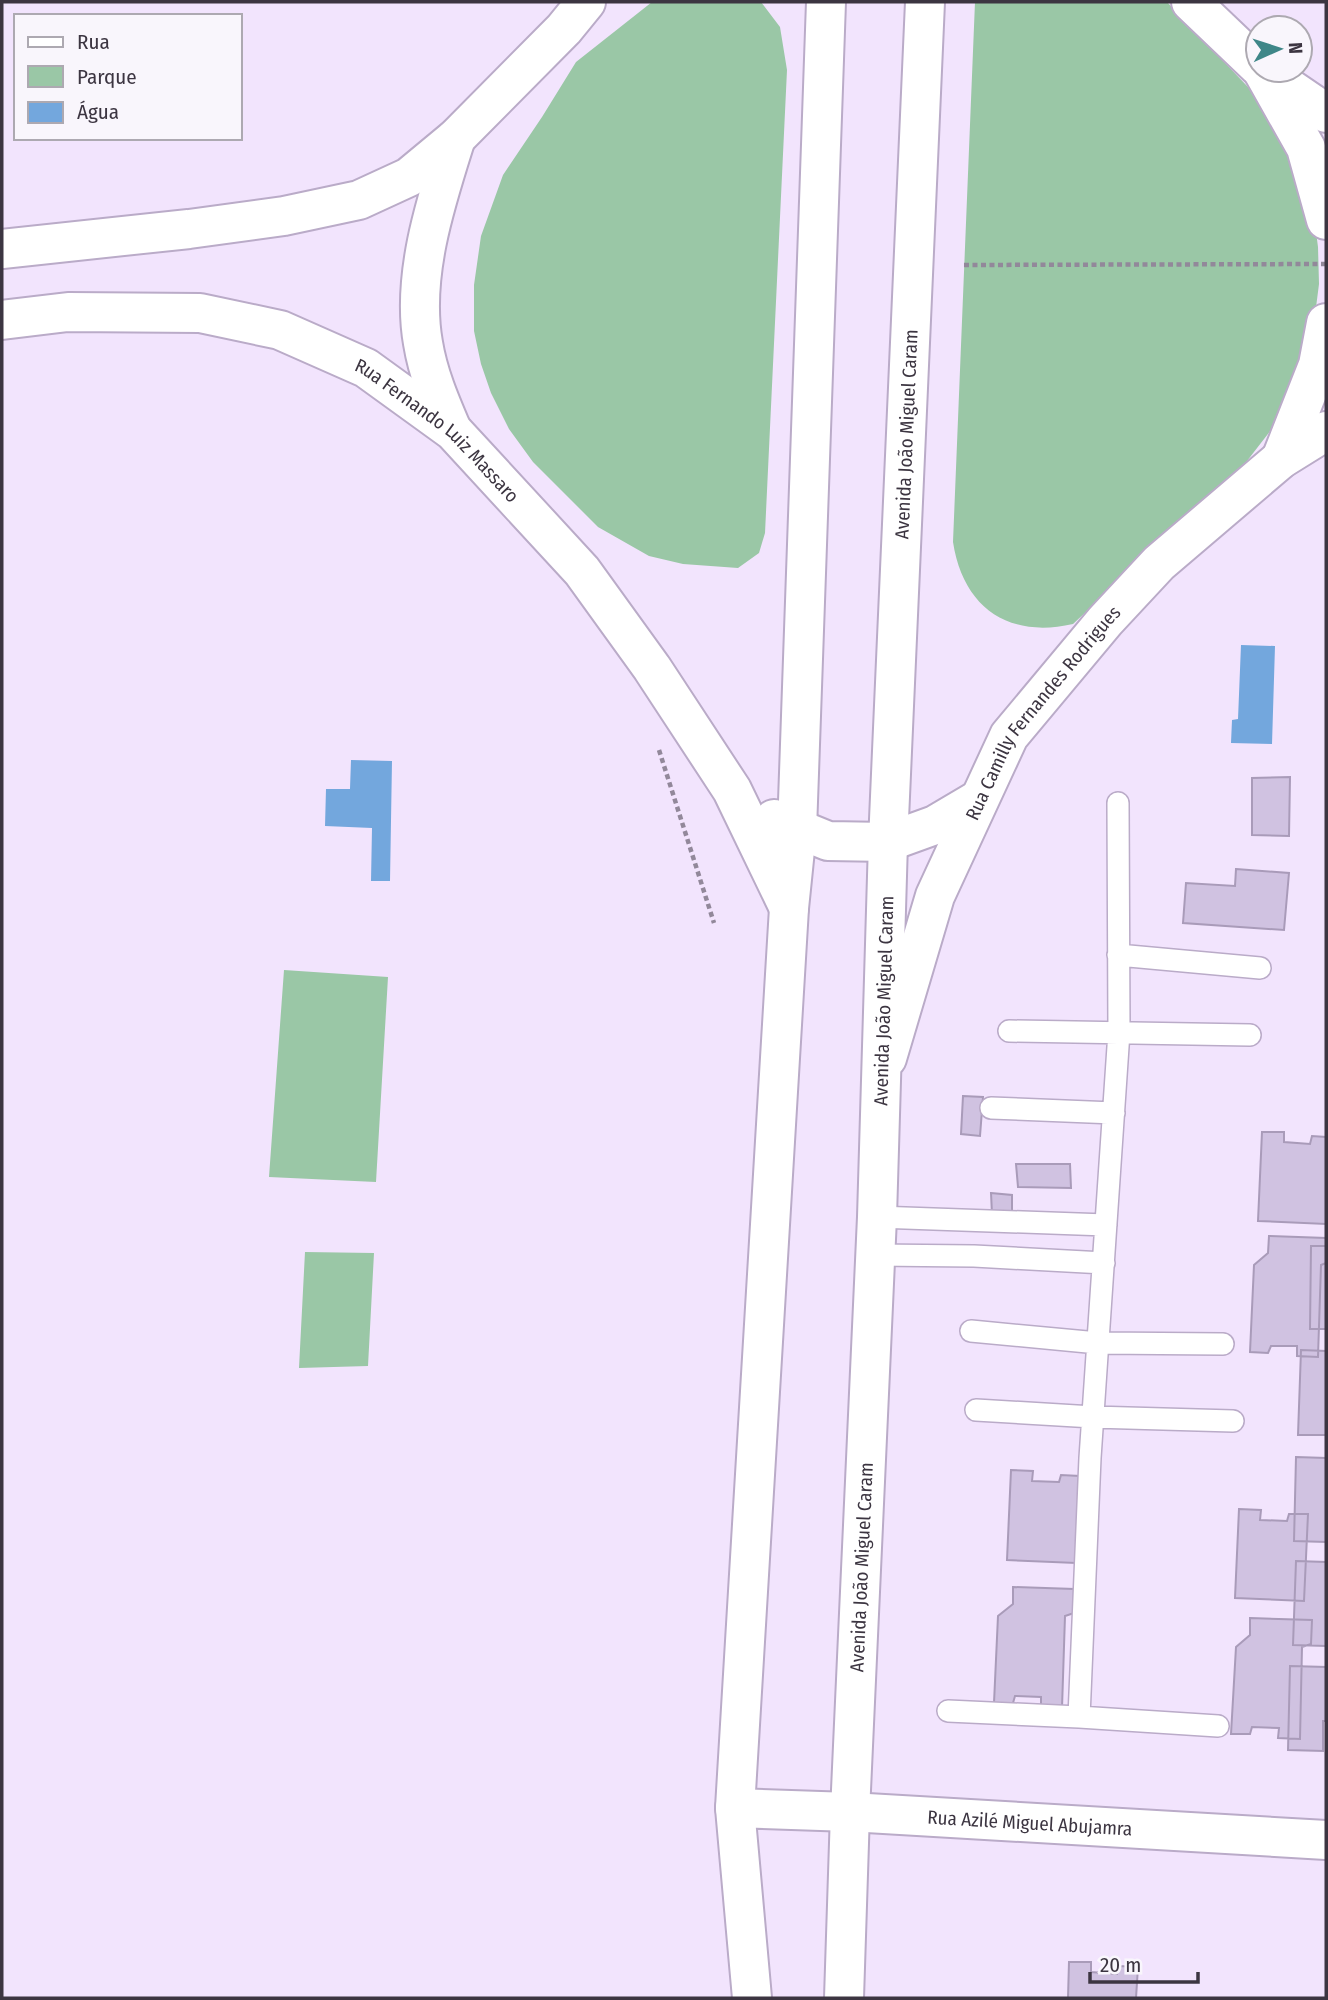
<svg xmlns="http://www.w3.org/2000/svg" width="1328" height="2000" font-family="'Fira Sans Condensed',sans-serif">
<rect width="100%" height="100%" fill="#f2e4fd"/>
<path fill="#9ac7a6" d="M652,2h109l19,25 7,43 -22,463 -6,20 -21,15 -55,-4 -34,-8 -51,-29 -65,-65 -24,-33 -18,-36 -10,-29 -7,-33v-46l7,-49 22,-61 39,-58 34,-55z
M975,2h192l100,105 46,102 5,38 1,37 -5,39 -24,74 -19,33 -24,31 -174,163c-65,15 -110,-17 -120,-82z
M284,970l104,7 -12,205 -107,-5z
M305,1252l69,1 -6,113 -69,2z"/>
<path fill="#73a7dd" d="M1241,645l34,1 -3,98 -41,-1 1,-23 6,-1z
M351,760l41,1 -2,120h-19l1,-53 -47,-2 1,-37h24z"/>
<path fill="#d0c2e1" stroke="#a99bb9" stroke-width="2" d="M1290,777l-1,59 -37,-1v-57z
M1236,869l53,4 -5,57 -101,-7 3,-40 49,3z
M963,1096l20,1 -3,39 -19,-2z
M1262,1132h22v10l26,2 2,-8 14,1v87l-68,-3z
M1016,1164h54l1,24 -53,-1z
M991,1193l21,2v19h-20z
M1269,1236l57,2v25l-5,2 -3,92 -21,-1v-10h-26l-3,7 -18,-1 4,-87 14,-12z
M1311,1246h15v83h-16z
M1301,1350l25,1v84h-28z
M1296,1457l30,1v84l-32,-1z
M1011,1470l22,1 -1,10 27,1 2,-7 19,1 -4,87 -69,-3z
M1239,1509l22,1 -1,10 27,1 2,-7h19l-4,87 -69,-3z
M1296,1561l30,1v84l-33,-1z
M1013,1587l61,2v24l-9,3 -3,92 -21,-1v-10l-26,-1 -2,7h-19l4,-87 15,-12z
M1250,1618l62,2 -1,24 -9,3 -2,92 -22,-1 1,-10 -27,-1 -2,7h-19l5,-87 14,-12z
M1290,1666l36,1v54h-3v30l-35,-1z
M1069,1962h22v10l26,2 2,-8 19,1 -2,31h-68z"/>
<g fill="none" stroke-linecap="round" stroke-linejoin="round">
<g stroke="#baabc8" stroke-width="24">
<path id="lane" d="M1118,955l142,13
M1009,1031l241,4
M991,1108l123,5
M877,1217l229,8
M874,1255l100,1 130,7
M971,1331l127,12 125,1
M976,1410l117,7 140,4
M948,1711l131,6 139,9
M1079,1717l11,-259 29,-426 -1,-229"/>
</g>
<g stroke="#baabc8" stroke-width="42">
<g id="street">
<path d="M1191,2l67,64"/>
<path d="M1262,70l44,78 20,72"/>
<path d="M1267,73l59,40"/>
<path d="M1281,459l37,-94 8,-42"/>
<path id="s1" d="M887,1058l48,-162 74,-160 96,-115 54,-58 122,-104 45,-28"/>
<path id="s2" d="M752,1998l-17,-190 115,4 476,28"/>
<path d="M844,1998l6,-186"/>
</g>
</g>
<g stroke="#baabc8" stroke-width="42">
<g id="secondary">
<path d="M2,249l187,-20 95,-13 75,-16 50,-23 47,-39 108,-109 22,-27"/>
<path id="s3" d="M2,320l66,-8 132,1 80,17 86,38 87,63 129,140 70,97 80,122 57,118"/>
<path d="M452,430c-12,-28 -24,-56 -29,-87 -12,-67 13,-142 33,-205"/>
<path d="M774,819l54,22 60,1 47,-17 44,-26"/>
<path d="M735,1808l54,-900 8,-78 29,-828"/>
<path id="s4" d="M850,1812l27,-595 11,-375 37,-840"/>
</g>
</g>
<path stroke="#92889a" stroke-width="4.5" stroke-dasharray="5 3.5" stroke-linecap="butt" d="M964,265l362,-1
M659,750l55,173"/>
<use href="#lane" stroke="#fff" stroke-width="21"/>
<use href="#street" stroke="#fff" stroke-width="38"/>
<use href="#secondary" stroke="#fff" stroke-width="38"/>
</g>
<g text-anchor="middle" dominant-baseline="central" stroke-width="6" stroke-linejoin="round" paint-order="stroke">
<g font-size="19" fill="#3c3541" stroke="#f9f6fc">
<text stroke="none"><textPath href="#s3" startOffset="469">Rua Fernando Luiz Massaro</textPath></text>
<text stroke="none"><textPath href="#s4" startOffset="1379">Avenida João Miguel Caram</textPath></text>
<text stroke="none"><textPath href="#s1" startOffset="383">Rua Camilly Fernandes Rodrigues</textPath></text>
<text stroke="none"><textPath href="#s4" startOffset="812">Avenida João Miguel Caram</textPath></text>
<text stroke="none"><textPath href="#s4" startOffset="245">Avenida João Miguel Caram</textPath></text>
<text stroke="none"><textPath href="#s2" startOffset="486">Rua Azilé Miguel Abujamra</textPath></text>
</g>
</g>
<rect width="1328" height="2000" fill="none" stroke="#3c3541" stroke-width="7"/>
<rect x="14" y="14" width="228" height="126" fill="#f9f6fc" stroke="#ada9b1" stroke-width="2"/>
<rect x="28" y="37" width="35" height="10" fill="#ffffff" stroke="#ada9b1" stroke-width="2"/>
<text x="77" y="49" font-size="21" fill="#3c3541">Rua</text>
<rect x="28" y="66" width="35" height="21" fill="#9ac7a6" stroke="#ada9b1" stroke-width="2"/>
<text x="77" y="84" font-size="21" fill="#3c3541">Parque</text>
<rect x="28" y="102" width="35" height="21" fill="#73a7dd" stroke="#ada9b1" stroke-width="2"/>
<text x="77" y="119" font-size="21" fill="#3c3541">Água</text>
<g transform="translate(1279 49) rotate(87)"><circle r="33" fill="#f9f6fc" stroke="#ada9b1" stroke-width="2"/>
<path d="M0-5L12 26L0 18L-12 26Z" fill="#3f8788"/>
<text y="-10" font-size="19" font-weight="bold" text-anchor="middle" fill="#3c3541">N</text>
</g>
<path d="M1090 1972v10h108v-10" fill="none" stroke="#3c3541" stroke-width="3.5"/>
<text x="1100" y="1972" font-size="21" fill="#3c3541" stroke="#f9f6fc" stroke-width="5" paint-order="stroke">20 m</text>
</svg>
